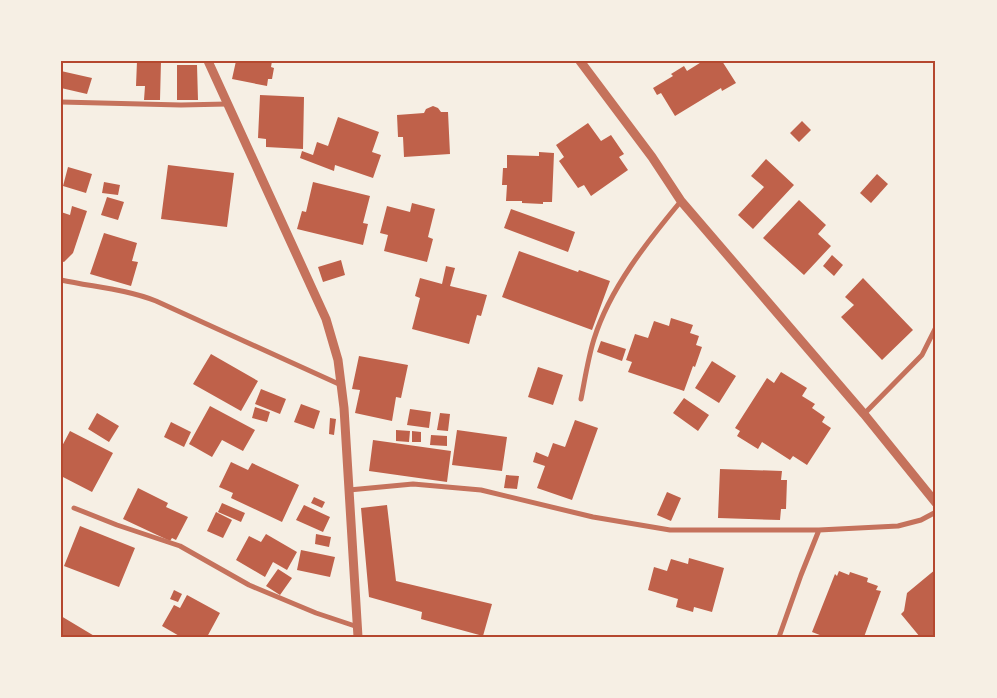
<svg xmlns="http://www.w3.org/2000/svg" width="997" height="698" font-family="Lora,serif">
<rect width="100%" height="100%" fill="#f6efe4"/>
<path fill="#bf614a" d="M137,61h24l-1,39h-16l1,-14h-9z
M236,61h36l-1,6 3,1 -2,11h-4l-1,7 -35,-7z
M703,61h19l14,22 -14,8 -1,-3 -46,28 -14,-23 -4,2 -4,-7 20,-12 -2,-2 13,-8 3,5z
M177,65h20l1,35h-21z
M61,71l31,7 -5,16 -26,-6z
M260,95l44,2 -1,52 -37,-2v-8l-8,-1z
M433,106l5,2 3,4h7l2,42 -46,3 -1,-20h-5l-1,-22 27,-2 2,-4z
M338,117l41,15 -7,20 9,3 -8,23 -38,-13 -1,6 -34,-13 2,-7 11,4 4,-13 11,4z
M802,121l9,9 -12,12 -9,-9z
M588,123l13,18 10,-6 13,19 -5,3 9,13 -37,26 -7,-11 -6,3 -19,-27 5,-4 -8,-12z
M539,152l15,1 -2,49h-9v2l-21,-1v-2h-16l1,-16h-5l1,-17h4v-13l32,1z
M766,159l28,26 -41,44 -15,-14 26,-28 -13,-11z
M168,165l66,8 -7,54 -66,-8z
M68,167l24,7 -6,19 -23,-7z
M877,174l11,10 -17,19 -11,-10z
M104,182l16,3 -2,10 -16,-2z
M313,182l57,14 -7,27 5,1 -5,21 -66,-16 5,-18 4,1z
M107,197l17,5 -6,18 -17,-5z
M799,200l27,25 -8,9 13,12 -27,29 -41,-37z
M412,203l23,6 -7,28 5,2 -6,23 -43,-11 4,-16 -8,-2 7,-27 23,6z
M72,206l15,5 -14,42 -9,9 -3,-1v-49l9,3z
M511,209l64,23 -7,20 -64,-24z
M104,233l33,10 -5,18 6,1 -7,24 -41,-12z
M519,251l59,21 1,-2 31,11 -18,49 -90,-33z
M832,255l11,10 -9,11 -11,-10z
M341,260l4,15 -22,7 -5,-15z
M446,266l9,2 -5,18 37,9 -6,21 -4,-1 -8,29 -57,-15 8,-31 -5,-2 5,-18 22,6z
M863,278l50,52 -31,30 -41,-43 13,-12 -9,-8z
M671,318l22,7 -3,8 9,3 -3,9 6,2 -7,20 -2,-1 -9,25 -56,-19 4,-10 -6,-2 9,-26 13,4 6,-17 15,5z
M601,341l25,8 -4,12 -25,-9z
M211,354l47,27 -17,30 -48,-27z
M359,356l49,9 -7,33 -5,-1 -4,24 -37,-8 5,-23 -8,-1z
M712,361l24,15 -17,27 -24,-15z
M538,367l25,8 -10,30 -25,-8z
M781,372l26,16 -5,8 13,8 -3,4 13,9 -3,5 9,6 -24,37 -14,-9 -3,4 -28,-18 -4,7 -21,-13 3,-5 -5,-3 32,-50 7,5z
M261,389l25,10 -6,15 -25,-10z
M684,398l25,17 -11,16 -25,-18z
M301,404l19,7 -6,18 -20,-7z
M210,406l45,24 -12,21 -21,-11 -10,17 -23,-13z
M255,407l15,5 -3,10 -15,-4z
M410,409l21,3 -2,16 -22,-3z
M97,413l22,13 -10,16 -21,-13z
M440,413l10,1 -2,17 -11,-1z
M330,418l6,1 -2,16 -5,-1z
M575,420l23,8 -26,72 -35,-12 8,-22 -12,-4 3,-10 12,5 5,-14 12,4z
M171,422l20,10 -7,15 -20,-10z
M396,430l14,1 -1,11 -13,-1z
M457,430l50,7 -5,34 -50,-6z
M70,431l43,22 -21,39 -31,-16v-28z
M412,431l9,1v10h-9z
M431,435l16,1v10l-17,-1z
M373,440l78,11 -4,31 -78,-11z
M231,462l17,8 4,-7 47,22 -17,37 -51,-24 2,-5 -14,-6z
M720,469l62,2 -1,9h6l-1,29h-5l-1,11 -62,-2z
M506,475l13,1 -2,13 -13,-1z
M138,488l30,15 -2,4 22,10 -12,23 -4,-2 -2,3 -47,-22z
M667,492l14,6 -10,23 -14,-6z
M314,497l11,5 -3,6 -11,-5z
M222,503l23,10 -4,9 -23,-10z
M304,505l26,12 -7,15 -27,-12z
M387,505l9,76 96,23 -9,32 -62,-17 1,-7 -53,-15 -8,-89z
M216,512l16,8 -9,18 -16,-7z
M80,526l55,22 -16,39 -55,-21z
M266,534l31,18 -10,18 -14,-8 -8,15 -29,-17 13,-24 12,6z
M316,534l15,3 -2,10 -14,-3z
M301,550l34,7 -5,20 -33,-7z
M689,558l35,10 -12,44 -18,-5 -1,5 -17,-5 2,-8 -30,-9 6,-23 13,4 4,-12 17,5z
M278,569l14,9 -12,17 -14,-9z
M936,569v68h-16l-19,-23 3,-3 3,-18z
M839,571l10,4 1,-3 18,6 -1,4 11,4 -2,4 5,1 -17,46h-39l-13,-5 23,-58 2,2z
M174,590l8,4 -4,8 -8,-3z
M187,595l33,18 -13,24h-26l-19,-11 12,-21 6,3z
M61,616l35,21h-35z"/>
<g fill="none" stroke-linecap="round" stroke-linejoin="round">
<path stroke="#c5725c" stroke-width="5" d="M61,102l120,3 46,-1
M61,280c32,7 65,9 95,21l185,84
M581,399c4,-20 7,-41 13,-60 16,-51 53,-97 87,-138
M864,414l58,-59 14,-28
M349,490l64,-6 68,6 112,27 77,13h149l79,-4 23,-6 15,-8
M74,508l43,17 63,21 69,39 67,28 42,14
M779,637l22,-62 18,-45"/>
<path stroke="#c5725c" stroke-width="9" d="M208,61l118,258 12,41 6,48 14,229
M580,61l72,96 29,44 183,213 72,89"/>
</g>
<rect width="997" height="698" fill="none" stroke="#f6efe4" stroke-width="125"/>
<rect x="62" y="62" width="872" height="574" fill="none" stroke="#b5482f" stroke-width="2"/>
</svg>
